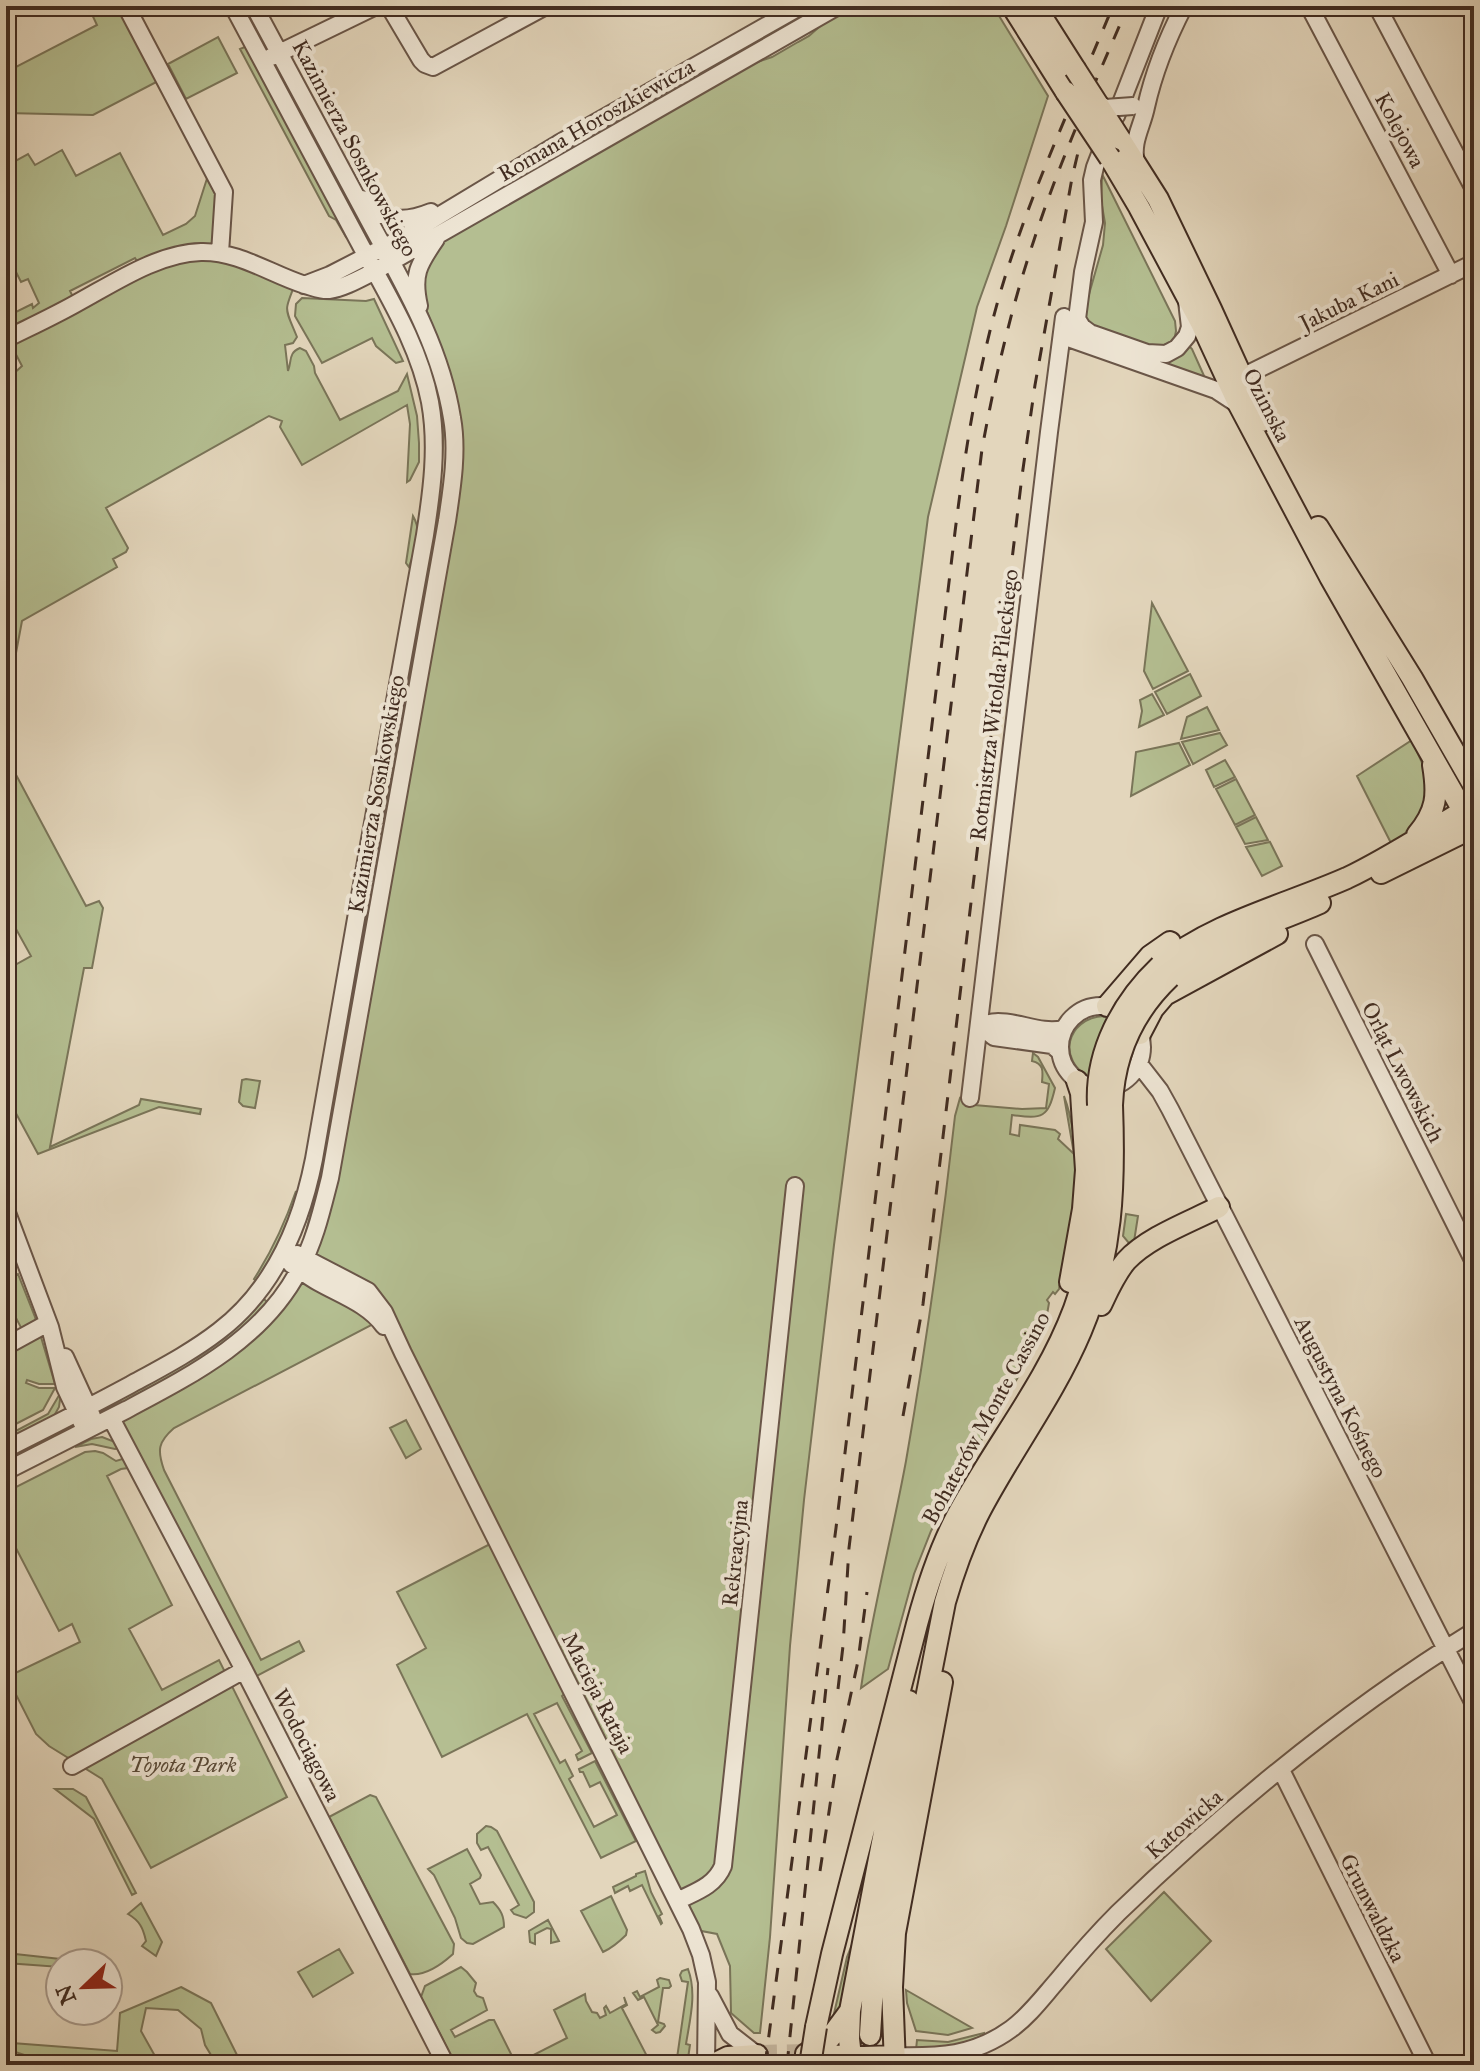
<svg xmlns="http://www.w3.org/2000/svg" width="1480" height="2071" font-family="'IM FELL Great Primer',serif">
<rect width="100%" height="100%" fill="#e3d6bc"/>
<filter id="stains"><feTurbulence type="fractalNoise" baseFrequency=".0025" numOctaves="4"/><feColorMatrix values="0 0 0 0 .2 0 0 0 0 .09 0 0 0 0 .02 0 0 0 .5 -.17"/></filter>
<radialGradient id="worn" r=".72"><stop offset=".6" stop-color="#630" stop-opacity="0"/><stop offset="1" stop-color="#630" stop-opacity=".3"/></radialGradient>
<path fill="#b4be91" stroke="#7a7559" stroke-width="2" fill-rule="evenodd" d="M88,6h38l38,72 -71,37 -87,-2v-41l91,-47z
M853,6h140l55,90 -42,130 -29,81 -49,210 -94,728 -30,255 -14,146 -20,291 -10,96h-6l-23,-20 -1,-47 -13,-32 -26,-5 -121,-240 -8,7 30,57 -14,7 -2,-5 6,-4 -25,-48 -23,11 26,49 5,-3 8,16 -4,3 25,48 23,-12 -17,-33 -10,5 -7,-15h-3l-1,-3 16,-8 41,80 -35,17 -74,-144 -85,43 -45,-92 29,-17 -29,-56 99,-51 -107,-219 -84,-64 9,-20 139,-755 -21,-158 -9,-24 -1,-29 19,-30 308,-177 23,-8 26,-15 11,-6 17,-15z
M808,9h2l-2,9 -398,226 -2,-3 107,-61 30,-21z
M218,37l19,36 -51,26 -18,-35z
M247,46l102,190 -3,1 -10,-17 -7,-4 -89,-167z
M278,67l89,161 -4,1 -57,-105 -18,-26 -10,-20z
M62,150l14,26 44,-23 43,82 23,-11 9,-8 16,-50 10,19 -1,68 76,29c-13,31 -11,25 1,55l-4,6 -8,2 3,26c4,-10 0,-18 12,-23l6,3 8,15 1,7 25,47 58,-29 9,-17 10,42 2,27v19l-9,18 -3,2 3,-58 -3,-19 -105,60 -22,-38 2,-6 -13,-5 -163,92 22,40 -2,4 -13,7 4,8 -95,54 -16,85v-323l5,-7 11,-10 -14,-27h-2v-42h4l2,4 -3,3 5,9 18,-9 1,4 6,-5 -11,-24 -7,3 -14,-28 6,-4 -7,-13v-71l22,-12 7,11zM135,258l7,11 -66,34 -6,-12z
M1102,174l73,147 1,10 -2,10 -12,5 -15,-1 -58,-20 -5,-13 19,-67 2,-22 -4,-23z
M393,282l41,84 11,42 -5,83 -3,-1 2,-63 -50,-143z
M302,298l64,3 8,-2 29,62 -7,2 -20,-17 -4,-8 -50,25 -27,-47 1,-12z
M1189,346l3,3 13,29 -54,-16 31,-10z
M413,516c10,17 2,33 -4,51l-3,-4z
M1152,603l36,68 -35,18 -9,-18z
M1190,674l11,22 -34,18 -12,-22z
M1152,694l12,21 -25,12 3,-16 -2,-11z
M403,696l7,1 -25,134 -7,-1z
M1207,707l12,23 -38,9 6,-22z
M1220,733l7,12 -34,19 -11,-22z
M1412,740l14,32 4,29 -18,31 -20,13 -35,-69z
M1179,743l11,22 -59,31 5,-44z
M6,756l80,150 13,-5 4,7 -11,60h-8l-34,179 89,-42 2,-6 60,10 -1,5 -41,-7 -121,47 -32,-59v-125l25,-14 -25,-45z
M1225,760l10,17 -21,10 -8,-17z
M1236,779l19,36 -20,10 -19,-36z
M1256,817l12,23 -23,4 -9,-17z
M1270,842l12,24 -20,10 -16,-29z
M1104,1016l8,2 21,29 -5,17 -37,14c-35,-17 -25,-60 13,-62z
M1033,1053l5,4 17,31c-7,30 -12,31 -43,27l-2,19 9,2 1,-11 35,5 5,4 -2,5 16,15 -10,-58c23,62 6,131 -5,193l-4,5 -2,-2 -6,8 2,3 -5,29 -97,168 -16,31 -17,43 -26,95 -27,19c11,-76 31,-151 45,-227 20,-115 36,-229 49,-345l5,-18 14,7 48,4 24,-1 3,-24 -7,-2c1,-11 2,-18 -10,-21z
M246,1079l14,2 -5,27 -12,-2 -4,-4 3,-22z
M327,1122l6,2 -15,81 -15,37c12,-40 17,-79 24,-120z
M296,1191l-4,29 -34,63 -4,-4c18,-28 31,-56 42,-88z
M1126,1214l12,2 -5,32 -10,-12z
M300,1270l81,50 -207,108c-16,14 -17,22 -10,42l97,190 38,-19 5,10 -55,29 -138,-262 128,-75z
M18,1274l17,43 20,67h-16l-12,-4 -1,3 13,5h16l-12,22 -37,19v-83l19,-11 -19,-36v-18z
M262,1297l7,7 -28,30 -73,46 -62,32 -3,-6z
M61,1392l-2,15 -5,9 -48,27v-7l42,-22z
M406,1420l15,29 -15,9 -16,-30z
M102,1437l13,5 6,6 -6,1 -23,-5 -17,3 16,-8z
M95,1451l8,2 13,8 10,-3 3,7 -1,3 -7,1 -14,7 65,129 -43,24 33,61 57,-30 68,137 -136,71 -49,-89 -53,-33 -13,-12 -29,-57 73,-35 -8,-18 -13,7 -53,-102v-37l79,-40z
M55,1789h18l13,8 50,96 -4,2 -38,-76z
M370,1795l6,2 78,147 -1,10c-11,10 -28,22 -43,20l-81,-157z
M486,1826l5,1 6,4 37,71v10l-8,6 -12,-4 -3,-4 8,-5 -31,-58 -7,3 -4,-7v-9z
M467,1849l14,26 -1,3 -10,6 10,20 13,-2c8,8 11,14 11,25l-31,17 -6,-1 -6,-5 -6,-20 -21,-43 -6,-6z
M645,1871l6,21 11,22 -3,2 3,7 -1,1 -19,-39 -12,6 -2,-5 -13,7 -2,-6 23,-11v-2z
M1164,1892l47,49 -60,60 -45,-52z
M611,1896l16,34 -1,5c-7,7 -14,13 -23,17l-22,-41z
M141,1903l21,39 -6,14 -14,-10 4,-5c-3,-13 -6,-20 -18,-27z
M548,1920l11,21 -8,2v-14l-4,-1 -12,6v10l-5,-2 -1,-11z
M855,1937l-13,73 -9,8 14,-61z
M339,1949l14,24 -40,24 -15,-25z
M6,1953l82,9 -28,1v4l-54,-4z
M461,1967l6,5 9,11 -2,8 3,5 6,2 4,12 -36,20 4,7 34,-17h5l22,44 51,-26 -13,-28 31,-16 1,7 6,11 5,1 3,5 6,-3 -2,-7 2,-2 4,7 16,-9 -2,-7 3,8 -5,3 29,56 5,-2 3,3h-203l-35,-68 4,-11z
M688,1969c9,24 2,50 -2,75l4,1 -3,20h-11l12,-83 -6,-1 -2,-6 2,-4z
M660,1978l9,2 2,6 -2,2h-6l-5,34 6,2 1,2 -5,6 -4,1 -4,-3 6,-5 -14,-28 -6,3 -5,-7 4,-2 3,6 19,-10 -2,-7z
M181,1987l30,16 31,62h-25l-12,-20 -4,-16 -23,-19 -32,-2 -5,23 19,34h-105l-49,-16v-13l6,7 105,8 3,-38z
M906,1990l66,38 -24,7 -32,-4 -9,-28z
M984,2033v2c-23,11 -43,13 -68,15l1,-10 31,2z"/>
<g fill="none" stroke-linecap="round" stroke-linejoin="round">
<path stroke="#c3b49d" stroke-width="20" stroke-dasharray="20 10" stroke-linecap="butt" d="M757,2055l49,-1"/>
<g stroke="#6a5648" stroke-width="20">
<path id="minor" d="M126,6l98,186 -4,61
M389,6l32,54 4,4 8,3 113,-61
M1309,6l142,269
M1377,6l97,183
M271,57l105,-51
M1116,116l43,-110
M1105,141l-10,26 -3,13 2,42 -11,50 -6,47 5,8 8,6 57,20 19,1 11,-6 10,-12 3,-9 -3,-26
M1136,163c-5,-21 6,-36 10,-56 8,-36 21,-68 38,-101
M362,199c21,23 42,24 69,13
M304,285l26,-10 72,-37 156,-94 243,-138
M419,306c-7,-31 -1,-41 17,-67
M1065,321l6,18 145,51 23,15
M6,339c24,-12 48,-23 71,-36 37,-20 81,-50 124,-51 38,-1 69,22 104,33 8,2 16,6 24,5 15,-2 32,-12 46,-19l463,-265
M1242,377l232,-114
M1315,944l159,318
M1060 1047a41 41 0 1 1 82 0a41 41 0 1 1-82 0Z
M979,1025l15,12 58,8 7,6
M979,1025c6,-1 13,-3 19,-3 23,0 42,12 66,7
M1139,1064l21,27 10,18 304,595
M970,1098l79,-666 15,-115
M6,1210l44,117 15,60 17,36
M297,1254l71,37 16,21 19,41 288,576 10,26 6,27 -1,83
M291,1264c9,6 18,13 27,18 23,13 50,22 66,44
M6,1346l42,-23
M65,1357l27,59
M111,1418l133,252 202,395
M6,1449c42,-21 83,-42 124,-64 31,-17 62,-33 89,-54 55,-42 82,-106 95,-172l53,-303 58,-321c7,-45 13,-89 5,-133 -11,-58 -44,-109 -71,-160 -42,-79 -84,-157 -126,-236
M6,1471c40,-20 80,-41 120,-61 66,-35 137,-71 173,-140 16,-29 23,-61 31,-92l117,-657c5,-33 11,-70 5,-103 -12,-76 -53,-141 -88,-207 -37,-68 -73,-137 -110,-205
M72,1766l172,-96
M1281,1770l147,295
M677,1901c18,-9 38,-15 46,-35l72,-680
M710,1996l20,38 27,21
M895,2056c44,1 79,0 116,-27 18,-13 32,-32 46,-48 19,-23 39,-46 61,-68 108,-104 228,-203 356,-282"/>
</g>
<g stroke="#412c21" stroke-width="24">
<path id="major" d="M1012,6l54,86
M1035,6l40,63
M1120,139l38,60 53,110 51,112
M1110,158l29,49 62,116 38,82 91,172 144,253
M1318,527l94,151 62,108
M1417,835c20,-24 21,-40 16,-70
M1381,873l93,-46
M1160,966c51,-43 126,-61 187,-88 44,-21 85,-49 127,-73
M1170,977c42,-36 100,-52 150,-74
M1107,1006l43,-50 20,-14
M1140,1034l13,-25 12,-14 112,-61
M1070,1282l13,-73 3,-39 -5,-77 -4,-12
M1101,1305c7,-15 14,-31 25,-44 22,-24 64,-39 93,-54
M816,2027l16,-73 85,-330c10,-37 22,-74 40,-108 37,-70 89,-132 117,-207 25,-68 26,-132 24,-204
M870,2035l3,-48 5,-45 67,-340c9,-31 20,-62 35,-91 32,-61 74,-116 101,-180 32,-75 34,-145 31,-226
M806,2054l58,3 31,-1
M806,2054l24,-16 20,-27
M712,2065l16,-8 29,-2
M852,2065l-3,-26 1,-28 59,-310
M895,2065l-3,-78 3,-54 47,-251"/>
</g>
<use href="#minor" stroke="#ede4d3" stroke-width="16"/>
<use href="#major" stroke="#e3d6bc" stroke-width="20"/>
<path stroke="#412c21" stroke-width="3" stroke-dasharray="14 14" stroke-linecap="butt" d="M903,1416l20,-112 99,-828 13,-91 37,-207 8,-34
M838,1689l5,-43 6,-98 133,-1099c13,-71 29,-141 52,-209 26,-80 61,-157 94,-234
M820,1871l17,-112 21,-98 9,-69
M765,2065l71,-537 119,-996c10,-80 22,-158 44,-235 29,-100 74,-195 114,-291
M787,2065l41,-397"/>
<g stroke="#6a5648" stroke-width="20" stroke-linecap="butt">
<path id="minor-bridge" d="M1096,102l9,6 28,-2"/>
</g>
<g stroke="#412c21" stroke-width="24" stroke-linecap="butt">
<path id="major-bridge" d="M1075,69l45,70
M1066,92l44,66
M1098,1105c-3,-53 24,-103 62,-139
M1112,1105c2,-50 21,-93 58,-128
M810,2065l6,-38"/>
</g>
<use href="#minor-bridge" stroke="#ede4d3" stroke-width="16"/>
<use href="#major-bridge" stroke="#e3d6bc" stroke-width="20"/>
</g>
<g text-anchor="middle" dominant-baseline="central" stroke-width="8" stroke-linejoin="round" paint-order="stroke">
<g font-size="22" fill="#412c21" stroke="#ede4d3">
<text transform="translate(596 120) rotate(-30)">Romana Horoszkiewicza</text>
<text transform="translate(1400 130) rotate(62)">Kolejowa</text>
<text transform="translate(355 148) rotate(62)">Kazimierza Sosnkowskiego</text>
<text transform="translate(1349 301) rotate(-26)">Jakuba Kani</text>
<text transform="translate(1267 405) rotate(63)">Ozimska</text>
<text transform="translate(994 705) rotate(-83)">Rotmistrza Witolda Pileckiego</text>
<text transform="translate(376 794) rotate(-80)">Kazimierza Sosnkowskiego</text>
<text transform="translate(1403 1072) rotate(63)">Orląt Lwowskich</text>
<text transform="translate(1341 1397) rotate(63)">Augustyna Kośnego</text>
<text transform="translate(986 1418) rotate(-61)">Bohaterów Monte Cassino</text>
<text transform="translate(735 1553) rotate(-84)">Rekreacyjna</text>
<text transform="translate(598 1693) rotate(63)">Macieja Rataja</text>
<text transform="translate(307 1745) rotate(63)">Wodociągowa</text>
<text transform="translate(1184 1824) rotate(-41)">Katowicka</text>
<text transform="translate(1373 1908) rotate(63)">Grunwaldzka</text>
</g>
<g font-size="22" font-style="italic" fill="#584937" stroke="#ede4d3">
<text x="183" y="1764">Toyota Park</text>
</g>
</g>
<rect width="1480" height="2071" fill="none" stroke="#e3d6bc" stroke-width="32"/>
<rect x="8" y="8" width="1464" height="2055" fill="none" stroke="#412c21" stroke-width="4"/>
<rect x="16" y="16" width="1448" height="2039" fill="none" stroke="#412c21" stroke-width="2"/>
<g transform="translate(84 1987) rotate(247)"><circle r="38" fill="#ede4d3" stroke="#a89a8c" stroke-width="2"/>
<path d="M0-6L14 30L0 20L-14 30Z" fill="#8f2418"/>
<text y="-12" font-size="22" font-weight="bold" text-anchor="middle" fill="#412c21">N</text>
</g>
<rect width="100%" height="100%" filter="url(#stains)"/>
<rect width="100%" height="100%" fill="url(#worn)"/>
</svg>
